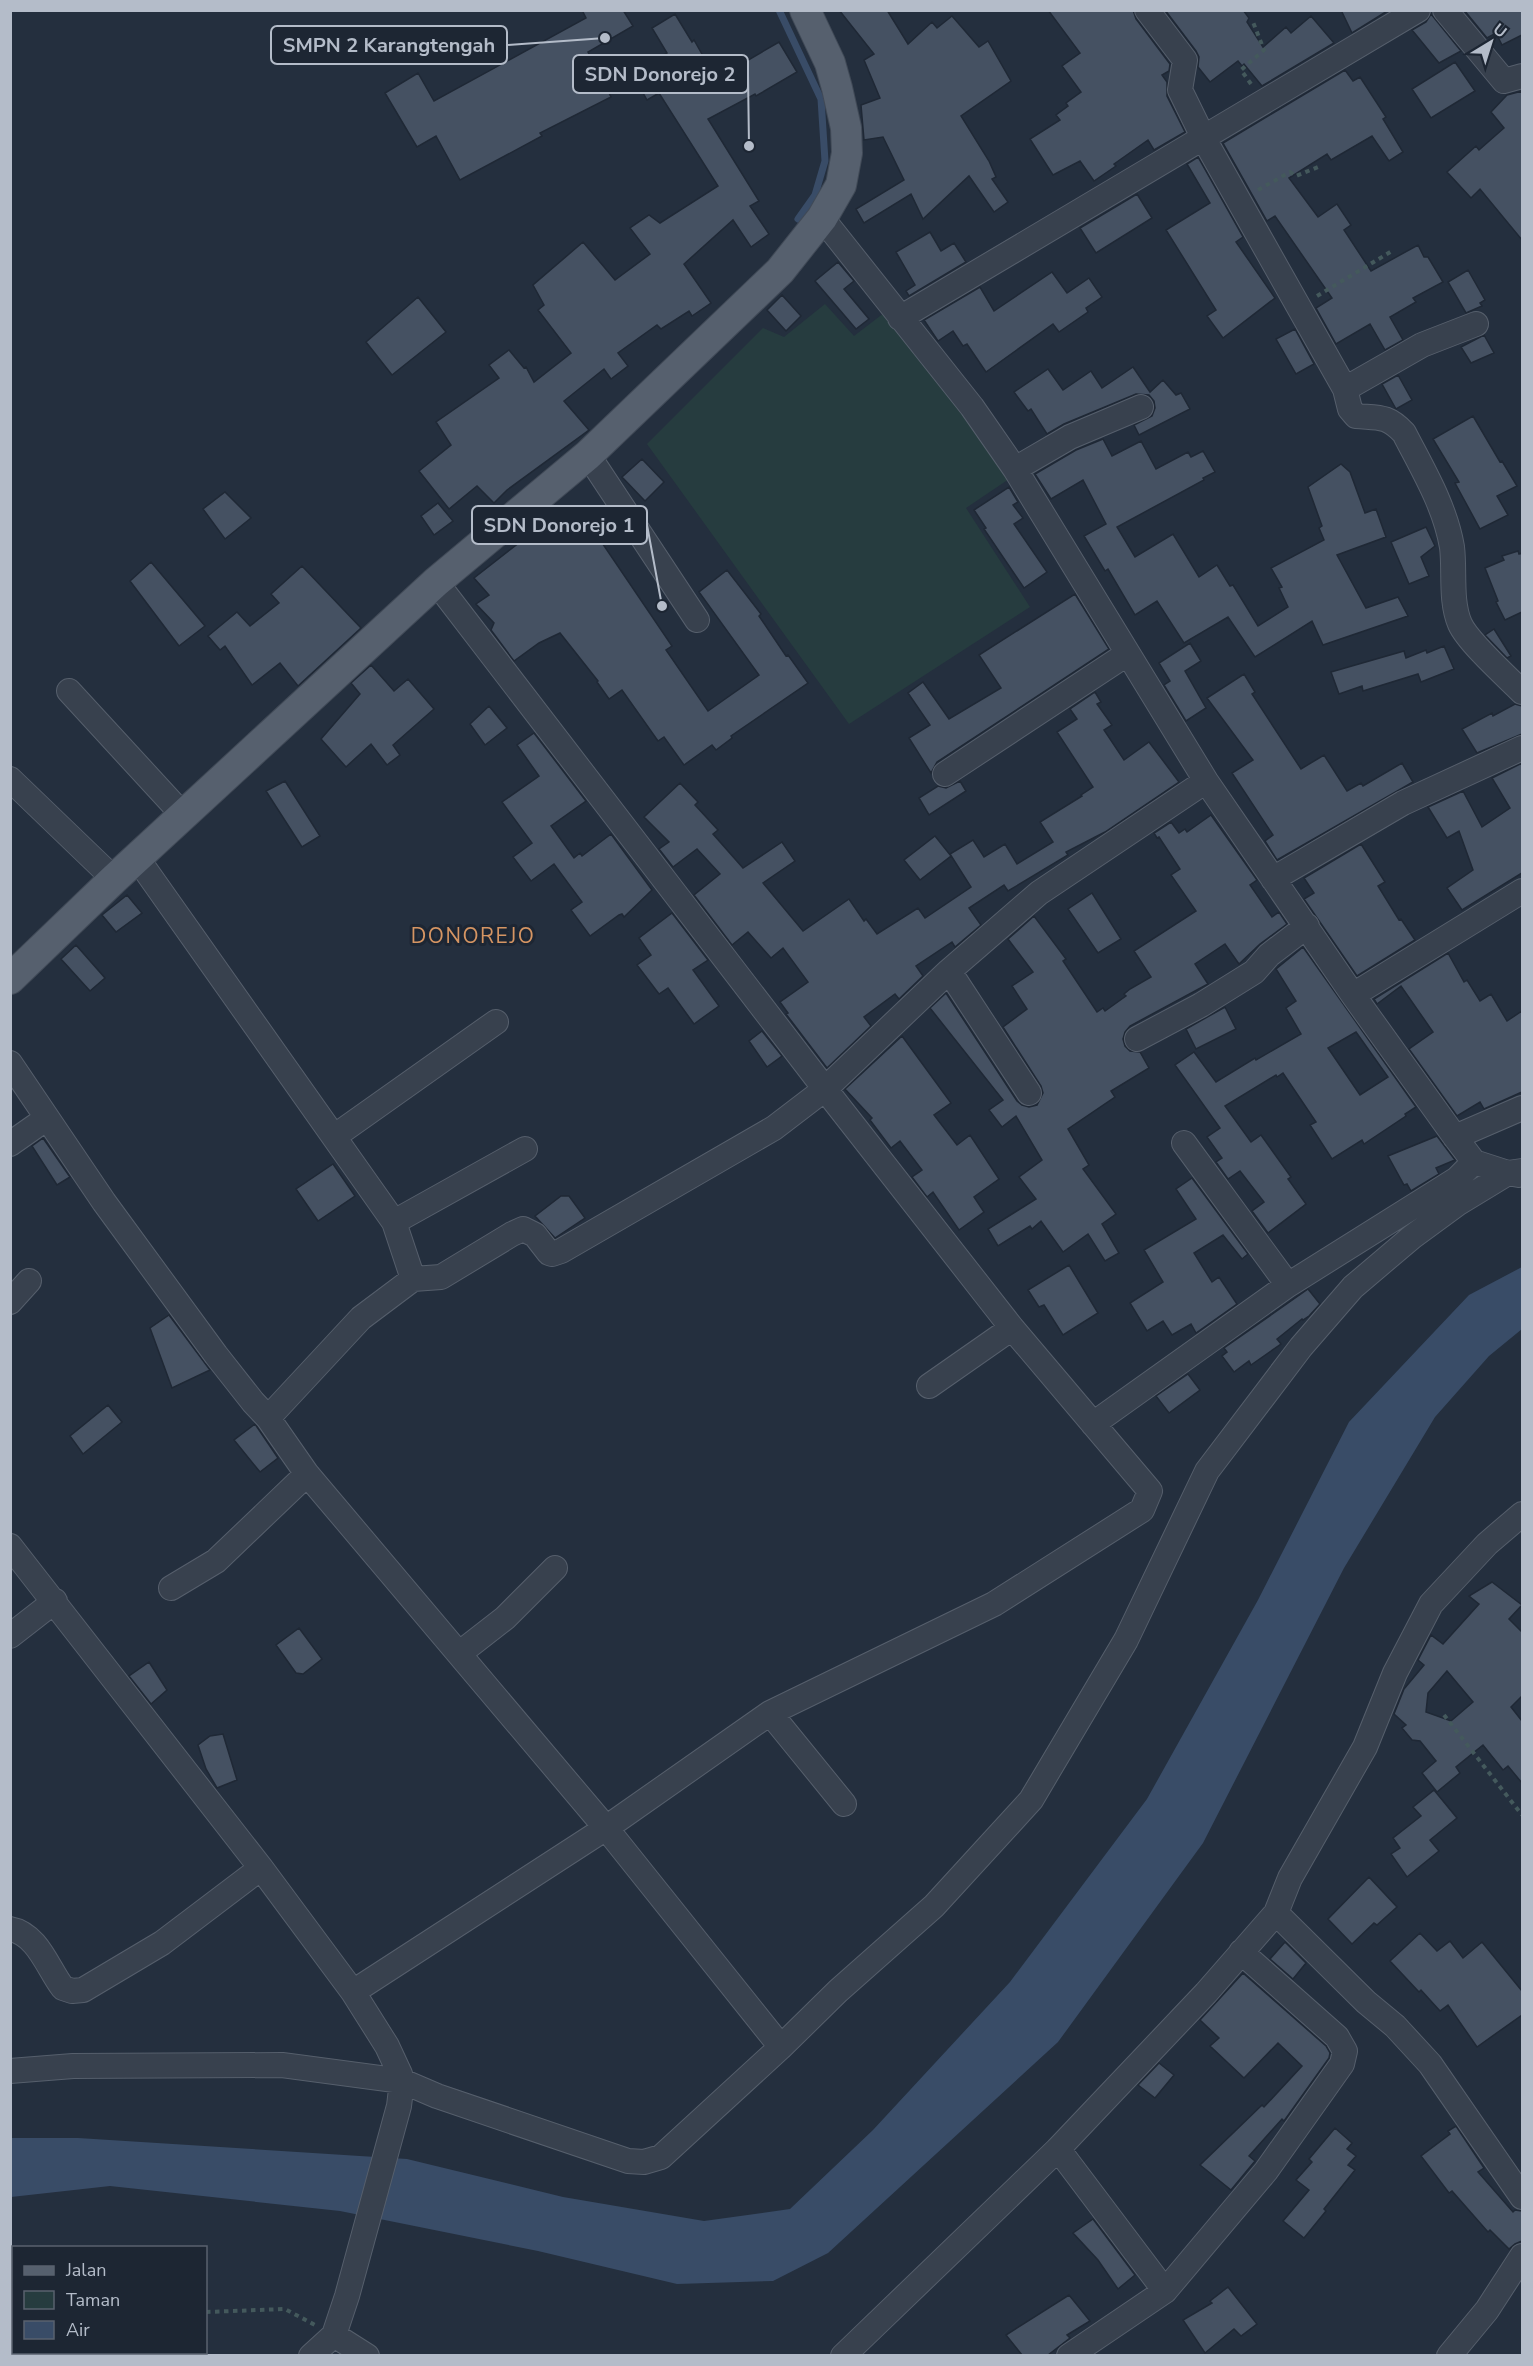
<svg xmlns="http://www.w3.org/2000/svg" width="1533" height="2366" font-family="'Nunito Sans',sans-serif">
<rect width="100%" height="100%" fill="#242f3e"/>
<path fill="#263c3f" d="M825,304l29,32 30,-23 79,97 46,69 -43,29 64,99 -181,117 -202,-280 116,-116 21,9z"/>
<path fill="#394c67" d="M1522,1267v62l-33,27 -54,61 -91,151 -141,275 -145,199 -230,211 -55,28 -96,3 -139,-33 -198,-40 -230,-25 -99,11 -1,-59h68l329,21 156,38 141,24 86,-12 83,-79 137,-148 137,-183 111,-199 91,-178 120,-127z"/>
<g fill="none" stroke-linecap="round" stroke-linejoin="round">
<path stroke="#394c67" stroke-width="7" d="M779,10l42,89 4,62 -10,34 -17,24"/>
</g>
<path fill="#455162" stroke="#1f2835" stroke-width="1.5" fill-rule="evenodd" d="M582,10h41l10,16 -45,26 23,45 -71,36 2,3 -82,44 -24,-44 -19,11 -32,-54 33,-20 16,28 152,-83z
M839,10h48l21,34 24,-22 5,6 15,-12 27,31 9,-6 23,40 -50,35 28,45 7,16 -4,2 16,23 -14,10 -25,-36 -46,43 -12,-25 -47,29 -8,-14 48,-29 -21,-43 -19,3 -3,-35 19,-7 -16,-38 10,-6z
M1048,10h85l3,9 34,45 -1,7 -7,4 5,7v14l18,36 -31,18 -6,-10 -34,24 2,2 -22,15 -14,-20 -27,14 -23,-36 30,-19 -4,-5 12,-9 -2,-3 15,-11 -19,-26 18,-13z
M1165,10h78l6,8 -2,4 16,25 23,-20 5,6 20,-17 23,27 -72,43 -18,-22 -2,2 -4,-5 -28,21 -12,-15 1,-10 -3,-6z
M1341,10h48l-37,23z
M1464,10h58v25l-20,10 -6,-12 -9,5z
M675,14l17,28 2,-2 22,39 63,-37 18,30 -41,24 -1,-2 -47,25 51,82 -9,5 19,28 -18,13 -18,-27 -49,44 27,39 -19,13 -3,-5 -28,18 -4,-4 -39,28 10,13 -17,13 -7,-10 -40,32 25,29 -82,60 -13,13 -17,-17 -28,23 -30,-38 32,-26 -15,-23 63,-44 -10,-13 20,-15 15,18 2,-1 8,15 37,-29 -33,-43 6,-5 -11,-20 50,-43 32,38 35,-26 -20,-26 19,-13 11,8 58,-37 -59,-93 -12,7 -15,-27 35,-20 -15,-25z
M1431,14l30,37 -22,12 -27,-33 14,-8z
M1455,62l20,29 -44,27 -19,-29z
M1345,70l8,11 7,-4 26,40 -3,2 20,33 -14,9 -17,-25 -41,24 -4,-6 -38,24 29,39 19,-13 14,21 -7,5 27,41 47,-26 6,12h4l15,25 -30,16 3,4 -26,15 13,23 -18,10 -15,-26 -34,20 -20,-36 16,-10 -57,-82 -8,5 -44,-78z
M1522,91v149l-42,-51 -9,9 -24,-26 29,-26 3,4 25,-22 -13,-16 16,-17z
M1198,157l45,80 -7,5 39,56 -52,40 -16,-22 9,-6 -50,-80 44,-27 -23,-39z
M1137,194l15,24 -56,35 -16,-25z
M930,232l11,19 13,-8 12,19 -57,34 -3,-5 9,-6 -19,-33z
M838,262l16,19 -10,8 25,30 -13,10 -41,-48z
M1468,270l17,30 -5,3 2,3 -16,7 -18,-31z
M1052,272l15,21 22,-15 13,19 -16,11 2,4 -29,20 -6,-8 -67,48 -19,-28 -4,2 -10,-15 -15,10 -14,-21 56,-33 14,24z
M782,295l19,21 -15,15 -19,-21z
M418,297l28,35 -54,43 -26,-33z
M1295,329l19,35 -18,10 -20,-35z
M1484,335l10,18 -23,10 -10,-16z
M1133,367l17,25 13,-12 13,15 5,-2 9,16 -51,26 -5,-10 18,-9 3,-8 -1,-7 -5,-6 -13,-1 -72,30 -17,10 -16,-25 -3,2 -14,-19 34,-23 15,21 28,-19 11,17z
M1398,375l14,25 -16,9 -14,-25z
M1473,416l27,46 2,-1 15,25 -20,10 11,19 -28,14 -25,-46 4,-1 -26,-43z
M1103,439l9,17 29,-15 15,28 32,-17 3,5 12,-6 12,21 -12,6 1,2 -87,47 18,30 38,-23 26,43 18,-12 13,21 3,-1 25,41 30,-19 -9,-19 3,-1 -11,-19 53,-28 -5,-12 3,-2 -14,-39 33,-23 9,8 15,41 11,-4 10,28 -49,18 29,53 32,-11 10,19 -85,29 -11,-24 -57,36 -27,-40 -44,26 -27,-42 -22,14 -27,-46 -3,2 -21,-35 22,-12 -23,-44 -32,19 -16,-25 41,-24z
M642,459l22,23 -19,19 -23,-24z
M1009,487l9,15 -5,3 10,13 -9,6 33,48 -23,16 -40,-59 2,-1 -12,-18z
M225,492l26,26 -26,21 -22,-30z
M438,503l15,18 -19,14 -13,-19z
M546,519l17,24 27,-18 82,121 -6,4 42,61 51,-36 -60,-83 28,-22 34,44 -2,2 27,40 2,-1 20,28 -77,53 1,2 -16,12 -4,-5 -28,20 -20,-28 -6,4 -36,-51 -13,9 -12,-17 1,-1 -38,-48 -21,10 -25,18 -23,-31 3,-7 -18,-19 13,-9 -15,-17 46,-36 -2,-3z
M1426,527l9,19 -14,11 8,19 -20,8 -18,-42z
M1518,551l1,3 3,-1v59l-17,8 -9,-18 2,-1 -13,-33 19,-8 -2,-4z
M151,562l54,64 -26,20 -49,-65z
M302,566l59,62 -63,58 -18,-23 -28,22 -27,-39 -5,4 -12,-14 29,-24 13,14 29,-23 -8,-9z
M1075,594l34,55 -172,113 -6,11 -22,-35 21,-13 -22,-32 15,-11 26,37 52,-31 -22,-33z
M1494,629l17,27 -4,2 -22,-23z
M1190,643l11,18 -16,10 21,37 -20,13 -22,-36 6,-4 -11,-18z
M1444,646l10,23 -33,13 -3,-8 -55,17 -1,-5 -23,8 -8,-22 73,-21 2,7 20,-8 1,3z
M371,665l23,26 14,-12 26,30 -41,36 7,10 -13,10 -16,-21 -25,23 -25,-28 39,-45 -9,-11z
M1244,674l11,18 -3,2 49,75 23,-14 23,36 14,-8 2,3 39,-23 11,19 -136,78 -12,-19 8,-6 -41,-62 21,-13 -46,-62z
M1095,692l6,10 -4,2 15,21 -8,5 20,30 25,-18 30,40 -74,50 -39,20 2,3 -60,36 -4,-6 -35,23 12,17 -26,22 -3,-5 -36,24 7,10 -24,23 -4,-5 -31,23 7,9 -44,42 -41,-54 2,-1 -8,-11 28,-20 -25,-34 -12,10 -23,-26 -16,13 -38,-50 26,-21 -23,-25 -24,18 -14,-18 10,-7 -25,-25 36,-34 18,19 -3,3 23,25 -5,4 30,34 39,-26 13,19 -32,22 40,48 46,-32 15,22 2,-2 11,15 41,-26 7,10 46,-31 -21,-33 23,-14 11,17 21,-13 12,20 36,-22 -13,-20 42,-26 -1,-1 12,-8 -36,-55 20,-13 -7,-10z
M1515,704l7,2v28l-45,19 -15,-24 30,-16 1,3z
M489,706l18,22 -22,17 -15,-21z
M534,733l52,68 -35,25 23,32 6,-5 2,3 29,-22 41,56 -28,27 -2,-3 -3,1 -29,21 -19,-26 11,-8 -28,-38 -23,17 -18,-24 19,-14 -30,-41 37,-26 -22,-31z
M1522,763v110l-60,37 -15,-22 26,-18 -14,-39 -12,7 -19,-31 35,-16 19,36 28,-19 -18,-30z
M285,781l35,55 -18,11 -36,-56z
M960,781l6,10 -37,24 -10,-17 19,-12 8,2z
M1211,815l46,65 -7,5 22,32 7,-5 8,12 -27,20 -21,20 -14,-20 -30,20 13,20 -78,42 -5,6 -2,7 2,7 5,5 10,1 9,16 -38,23 4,6 -47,32 21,36 -6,4 33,45 -14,10 17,29 -14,8 -17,-27 -25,18 -22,-31 -9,8 -2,-3 -32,20 -10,-17 48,-30 -17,-22 23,-17 -26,-44 -14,11 -13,-17 14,-10 -73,-92 16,-15 71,108 5,4 7,2 8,-2 6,-12 -2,-7 -38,-59 24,-18 -15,-23 21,-14 -25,-33 26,-23 32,43 -3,2 34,51 6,-4 2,3 21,-15 -2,-2 6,-5 21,-12 -17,-26 62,-40 -25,-36 9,-6 -21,-32 -2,1 -3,-5 17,-11 8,11 6,-4 2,3z
M935,836l16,20 -31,24 -16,-20z
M1361,844l24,38 -7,4 21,34 2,-1 14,21 -58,36 -53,-77 10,-6 -10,-15z
M1092,893l29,46 -23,14 -30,-44z
M127,895l15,18 -26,19 -14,-17z
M672,913l36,47 -15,10 26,36 -25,18 -26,-36 -9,6 -22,-29 14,-10 -12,-17z
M76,945l29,33 -15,13 -29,-32z
M1303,947l113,160 -11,7 1,2 -42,28 -2,-4 -30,19 -22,-34 6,-3 -33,-49 -6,4 -1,-2 -51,31 26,36 10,-7 30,42 -3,2 18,25 -38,29 -16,-22 12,-9 -24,-31 -12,8 -12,-17 6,-4 -15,-21 13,-9 -45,-63 19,-13 22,30 39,-24 1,2 45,-26 -15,-26 10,-7 -20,-32zM1356,1032l32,45 -28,18 -32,-47z
M1448,953l16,29 3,-2 13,21 11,-7 16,27 15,-10v81l-38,17 -4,-7 -23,14 -48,-67 24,-17 -32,-46 -24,18 -3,-5z
M1225,1007l11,22 -40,20 -10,-20z
M762,1031l20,25 -15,11 -18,-26z
M902,1036l49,67 -17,12 23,30 13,-10 29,44 -25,18 10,15 -25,18 -26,-38 -6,5 -15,-20 10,-7 -22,-29 -9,7 -21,-28 2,-2 -27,-29z
M1437,1136l18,24 -19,8 3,6 -28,17 -4,-7 -3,1 -16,-29z
M43,1138l27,39 -13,8 -25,-39z
M333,1164l22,32 -37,25 -22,-32z
M1192,1178l56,76 -6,5 -19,-24 -29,18 18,29 7,-5 18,27 -41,29 -5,-9 -19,11 -9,-14 -16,10 -17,-28 33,-21 -19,-32 52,-31 -20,-30z
M561,1196h8l16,22 -30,20 -20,-22z
M1069,1265l29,48 -35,22 -19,-30 -5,2 -11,-17z
M1308,1289l12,15 -11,12 -6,4 -1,-1 -25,20 4,5 -30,21 -2,-4 -15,11 -12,-16 5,-4 -3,-4z
M169,1315l41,55 -38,18 -22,-60z
M1188,1374l12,16 -31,23 -13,-17z
M108,1405l14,17 -39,32 -13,-18z
M255,1424l23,34 -18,14 -26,-32z
M1492,1582l30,23 -13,14 13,13v64l-11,11 11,14v62l-14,-17 -5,4 -20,-25 -27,22 4,6 -23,19 -15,-19 14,-12 -16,-20 -8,-1 -10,-12 4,-3 -12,-11 10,-25 20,-24 -6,-5 13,-25 12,9 36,-40 -10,-8zM1447,1671l26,31 -22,19 -25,-9 2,-19z
M299,1628l23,31 -19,15 -7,-1 -20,-28z
M149,1662l18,28 -16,14 -22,-28z
M223,1734l14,46 -20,8 -11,-19 -8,-24 12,-9z
M1434,1790l23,28 -27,22 9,11 -32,26 -16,-23 9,-6 -7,-10 28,-22 -8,-9z
M1369,1877l28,30 -20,18 -3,-2 -22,21 -24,-25z
M1420,1933l17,18 13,-10 13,17 19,-16 40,49v24l-45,32 -29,-42 -8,6 -19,-21 -2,2 -29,-31z
M1285,1942l21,21 -13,16 -23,-20z
M1243,1973l83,73 4,7 -1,5 -45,63 -2,-2 -33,37 6,5 -24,29 -31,-25 62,-60 2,2 38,-41 -24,-23 -34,35 -34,-32 9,-8 -19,-18z
M1159,2063l15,12 -19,23 -17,-13z
M1456,2126l28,42 -6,4 35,40 2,-2 7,1v30l-7,3 -6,5 -19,-19 -2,2 -36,-41 -3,2 -28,-37 29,-22 -2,-3z
M1335,2128l17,15 -5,6 9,7 -8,9 7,5 -31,39 2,2 -22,27 -21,-17 26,-31 -13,-10 16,-18 -3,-3z
M1093,2219l42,56 -17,14 -20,-29 -25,-27z
M1228,2287l29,37 -16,12 -7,-7 -29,24 -22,-33 29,-17 -2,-2z
M1069,2295l21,26 -23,14 3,3 -22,17h-26l-16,-20z"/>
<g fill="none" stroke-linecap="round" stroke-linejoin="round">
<g stroke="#565f6c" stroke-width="26">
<path id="minor" d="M1147,10l38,50 -5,30 24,49 141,250 5,20 6,7c23,2 31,-1 48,17 19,37 41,73 48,114 3,24 -2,54 8,77 8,18 47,53 62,68
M1445,10l59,71 18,-5
M822,218l150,189 43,62 191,312 147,214 102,142 19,25 34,11 11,2
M900,318l518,-308
M1345,389l77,-44 54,-21
M588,455l109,165
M1015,469l55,-32 71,-30
M436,582l389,507 187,239 138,163 -8,19 -148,94 -224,109 -164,115 175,219
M69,691l114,124
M945,774l182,-120
M10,779l104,100
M137,858l257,364 19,57 -52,39 -93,100
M1273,879l130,-76 119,-55
M949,971l80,122
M1353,995l169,-104
M1137,1039l64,-34 53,-33 15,-17 38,-29
M10,1063l94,139 112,153 37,47 15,16 39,56 299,354 -253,164
M335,1136l161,-114
M1455,1137l67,-29
M1184,1143l104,142
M10,1144l37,-26
M394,1222l131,-73
M413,1279l28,-2 71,-43 11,-5 12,6 14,18 3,1 9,-3 213,-123 51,-39 124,-118 90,-78 167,-112
M10,1302l19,-21
M929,1386l83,-58
M1093,1424l195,-139 169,-106 17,-17
M10,1546l251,322 92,124 34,54 13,28 2,7 -3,25 -52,190 -13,39
M171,1588l45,-27 91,-87
M10,1636l45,-35
M460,1653l45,-35 50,-50
M770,1713l74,91
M1276,1913l90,89 29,24 35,38 92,133
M10,1929c28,5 38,40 53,59l9,3 11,-1 79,-47 99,-75
M10,2071l63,-5 209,-1 120,16 35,15 191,65 16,1 17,-5 120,-110 57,-56 96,-85 97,-106 95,-160 81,-169 94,-124 52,-60 59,-50 45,-33 51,-31 14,-2
M1058,2149l107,142
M311,2356l23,-21 33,21
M843,2356l215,-207 148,-156 70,-80 14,-35 75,-131 30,-74 36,-69 56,-60 35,-30
M1069,2356l96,-65 101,-120 76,-107 3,-13 -8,-14 -96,-85
M1449,2356l38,-46 35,-54"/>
</g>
<g stroke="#414a57" stroke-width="32">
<path id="major" d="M10,979l104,-100 322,-297 152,-127 192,-184 42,-53 19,-33 6,-32 -1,-25 -9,-40 -7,-25 -25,-53"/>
</g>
<path stroke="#44595c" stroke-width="4" stroke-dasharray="4.5 4.5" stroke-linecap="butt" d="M1251,84l-10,-14 23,-20 -11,-28
M1258,190l32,-18 6,4 22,-9
M1317,296l75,-45
M1444,1715l78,100
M206,2312l79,-3 30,16
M10,2317h4"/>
<use href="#minor" stroke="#38414e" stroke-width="24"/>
<use href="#major" stroke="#56606e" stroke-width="30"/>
</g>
<g text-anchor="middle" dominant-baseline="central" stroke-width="6" stroke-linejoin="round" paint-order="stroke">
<g font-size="21" letter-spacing="1.5" fill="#d59563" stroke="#1d2633">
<text x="473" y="936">DONOREJO</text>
</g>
</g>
<path fill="none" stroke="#b4bcc9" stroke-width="2" d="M605 38L507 45M749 146L748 74M662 606L647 525"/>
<g fill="#b4bcc9" stroke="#1d2633" stroke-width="2">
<circle cx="605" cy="38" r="6"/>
<circle cx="749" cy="146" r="6"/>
<circle cx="662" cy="606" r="6"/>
</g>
<g fill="#1d2633" stroke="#b4bcc9" stroke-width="2">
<rect x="271" y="26" width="236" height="38" rx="6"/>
<rect x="573" y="55" width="175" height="38" rx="6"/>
<rect x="472" y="506" width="175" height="38" rx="6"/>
</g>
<g font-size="20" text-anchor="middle" font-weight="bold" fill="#b4bcc9">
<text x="389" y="52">SMPN 2 Karangtengah</text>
<text x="660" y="81">SDN Donorejo 2</text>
<text x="559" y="532">SDN Donorejo 1</text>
</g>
<rect width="1533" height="2366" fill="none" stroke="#b4bcc9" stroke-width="24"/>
<rect x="12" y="2246" width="195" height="108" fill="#1d2633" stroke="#59626f" stroke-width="1.5"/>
<rect x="24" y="2266" width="30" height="9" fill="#56606e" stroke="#59626f" stroke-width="1.5"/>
<text x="66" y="2276" font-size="18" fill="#b4bcc9">Jalan</text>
<rect x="24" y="2291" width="30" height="18" fill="#263c3f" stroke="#59626f" stroke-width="1.5"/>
<text x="66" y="2306" font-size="18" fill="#b4bcc9">Taman</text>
<rect x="24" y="2321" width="30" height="18" fill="#394c67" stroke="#59626f" stroke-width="1.5"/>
<text x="66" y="2336" font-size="18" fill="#b4bcc9">Air</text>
<g transform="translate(1491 42) rotate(38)" stroke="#1d2633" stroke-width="4.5" paint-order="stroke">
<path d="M0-4.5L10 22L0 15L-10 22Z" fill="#b4bcc9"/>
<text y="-9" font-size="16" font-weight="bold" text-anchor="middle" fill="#b4bcc9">U</text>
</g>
</svg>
